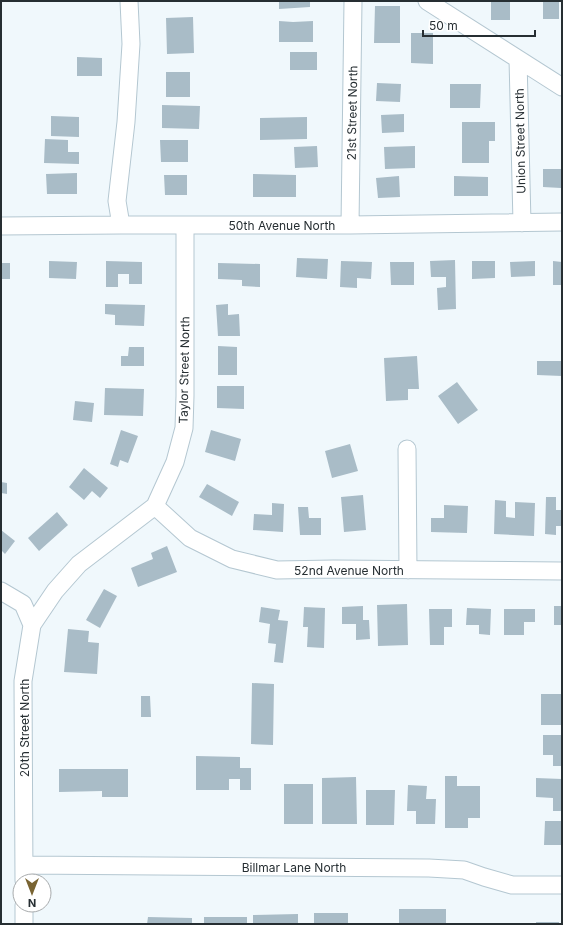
<svg xmlns="http://www.w3.org/2000/svg" width="563" height="925" font-family="Inter,sans-serif">
<rect width="100%" height="100%" fill="#f0f8fc"/>
<path fill="#a9bcc7" d="M279,1h31v6l-31,2z
M491,1h19v19h-19z
M543,1h16v18h-16z
M375,6h25v37h-26z
M193,17l1,36 -27,1 -1,-36z
M279,21l14,1 20,-1v21h-34z
M411,33h22v31l-22,-1z
M290,52h27v18h-27z
M77,57l25,1v18h-25z
M166,72h24v25h-24z
M377,83l24,1 -1,18 -24,-1z
M450,84h31l-1,24h-30z
M162,105l38,1 -1,23 -37,-1z
M404,114v18l-22,1 -1,-18z
M51,116l28,1v20l-28,-1z
M307,117v22l-47,1v-22z
M462,122h33v19h-6v22h-27z
M45,139l23,1v12h11v12l-35,-1z
M160,140h28v22h-27z
M317,146l1,21 -23,1 -1,-21z
M415,146v22l-30,1 -1,-22z
M543,169h19l-1,19 -18,-1z
M77,173v21h-30l-1,-20z
M253,174l43,1v22h-43z
M164,175h23v20h-22z
M399,176l1,21 -22,1 -2,-20z
M454,176l34,1v19h-34z
M297,258l31,1 -1,20 -31,-2z
M455,260l1,49 -18,1 -1,-22 9,-1v-10h-15l-1,-16z
M49,261l28,1 -1,17 -27,-1z
M106,261l36,1v22h-13v-10h-11v13h-12z
M341,261l31,1 -1,17 -14,-1v10l-17,-1z
M472,261h23v17l-23,1z
M535,261v15l-24,1 -1,-15z
M553,261l9,1v23h-9z
M390,262h24v23h-23z
M1,263h9v16h-9z
M218,263l42,1v23l-18,-1v-6l-24,-1z
M105,304l40,1 -1,21 -29,-1v-10l-10,-1z
M228,304v11l11,-1 1,22h-22l-2,-31z
M218,346l19,1v28h-19z
M129,347h15v19h-23v-10h7z
M417,356l2,33h-11v11l-22,1 -2,-43z
M537,361h25v15l-25,-1z
M457,382l21,28 -20,14 -20,-28z
M217,386h27v23l-27,-1z
M105,388l39,1 -1,27 -39,-1z
M75,401l19,2 -2,19 -19,-2z
M121,430l17,6 -10,27 -8,-3 -2,7 -8,-3z
M211,430l30,9 -6,22 -30,-9z
M350,444l8,27 -26,7 -7,-27z
M84,468l24,20 -8,10 -8,-7 -8,9 -15,-13z
M1,482l6,1v11l-6,-1z
M207,484l32,18 -7,14 -33,-19z
M363,495l3,35 -22,2 -3,-35z
M546,497h10v13h6v16h-6v9l-11,-1z
M495,500l11,1v16l9,1v-16l20,1 -1,33 -40,-2z
M272,503l12,1 -1,28 -30,-2 1,-16 18,1z
M444,505l24,1 -1,27 -36,-1v-14h13z
M298,507h10l1,11h12v17h-21z
M57,512l11,13 -29,26 -11,-13z
M1,530l14,11 -10,13 -4,-4z
M167,546l10,26 -39,15 -7,-19 22,-9 -2,-6z
M104,589l13,7 -17,32 -14,-8z
M407,604l1,41 -30,1 -1,-41z
M363,606v14h6l1,19 -14,1v-16h-14v-17z
M554,606h8v19h-8z
M261,607l19,3 -2,10 10,1 -5,42 -9,-1 2,-18 -8,-1 2,-19 -11,-2z
M304,607l21,1 -1,40 -17,-1 1,-20h-5z
M467,608l24,1 -1,26 -11,-1v-9h-13z
M429,609h23v18h-8v18h-14z
M504,609h31v13h-11v13h-20z
M68,629l21,2 -1,11 11,1 -2,31 -33,-2z
M252,683l22,1 -1,61 -22,-1z
M541,694h21v31h-21z
M141,696h9l1,21h-10z
M543,735h19v31h-9v-11h-10z
M196,756l44,1v11h11v22h-11v-11h-11v11h-33z
M59,769h69v28h-26v-6l-43,1z
M445,776h12v10h23v32h-12v10h-23z
M356,777l1,47h-35v-46z
M536,778l26,1v32h-9v-13l-17,-1z
M284,784h29v40h-29z
M408,785l19,1 -1,13h10l-1,25h-19v-13h-9z
M366,790h29l-1,35h-28z
M545,821h17v24h-18z
M399,909h47v15h-47z
M314,913h34v11h-34z
M298,914v10h-45v-9z
M148,917l44,1v6h-45z
M204,917h43v7h-43z
M536,922h23v2h-23z"/>
<g fill="none" stroke-linecap="round" stroke-linejoin="round">
<g stroke="#b4c7d1" stroke-width="19">
<path id="minor" d="M427,1l135,86
M518,59l4,164
M121,225l-4,-24 9,-79 5,-78 -2,-43
M350,225l3,-224
M1,226l120,-1h229l212,-3
M407,449l1,121
M155,506l35,32 42,21 45,11 57,-1 228,2
M1,591l22,13 9,21 -9,56 1,200
M32,625l23,-34 24,-27 76,-58 20,-44 9,-34 1,-32v-171
M24,865l405,3 35,2 20,7 28,8h50
M24,924v-19"/>
</g>
<use href="#minor" stroke="#fff" stroke-width="17"/>
</g>
<g text-anchor="middle" dominant-baseline="central" stroke-width="4" stroke-linejoin="round" paint-order="stroke">
<g font-size="12" fill="#262e32" stroke="#fff">
<text transform="translate(352 113) rotate(-89)">21st Street North</text>
<text transform="translate(520 141) rotate(-91)">Union Street North</text>
<text x="282" y="225">50th Avenue North</text>
<text transform="translate(184 370) rotate(-89)">Taylor Street North</text>
<text x="349" y="570">52nd Avenue North</text>
<text transform="translate(24 728) rotate(-90)">20th Street North</text>
<text x="294" y="867">Billmar Lane North</text>
</g>
</g>
<rect width="563" height="925" fill="none" stroke="#262e32" stroke-width="4"/>
<g transform="translate(32 893) rotate(180)"><circle r="19" fill="#ffffff" stroke="#a8abad"/>
<path d="M0-3L7 15L0 10L-7 15Z" fill="#796433"/>
<text y="-6" font-size="11" font-weight="bold" text-anchor="middle" fill="#262e32">N</text>
</g>
<path d="M423 30v6h112v-6" fill="none" stroke="#262e32" stroke-width="2"/>
<text x="429" y="30" font-size="12" fill="#262e32" stroke="#ffffff" stroke-width="3" paint-order="stroke">50 m</text>
</svg>
